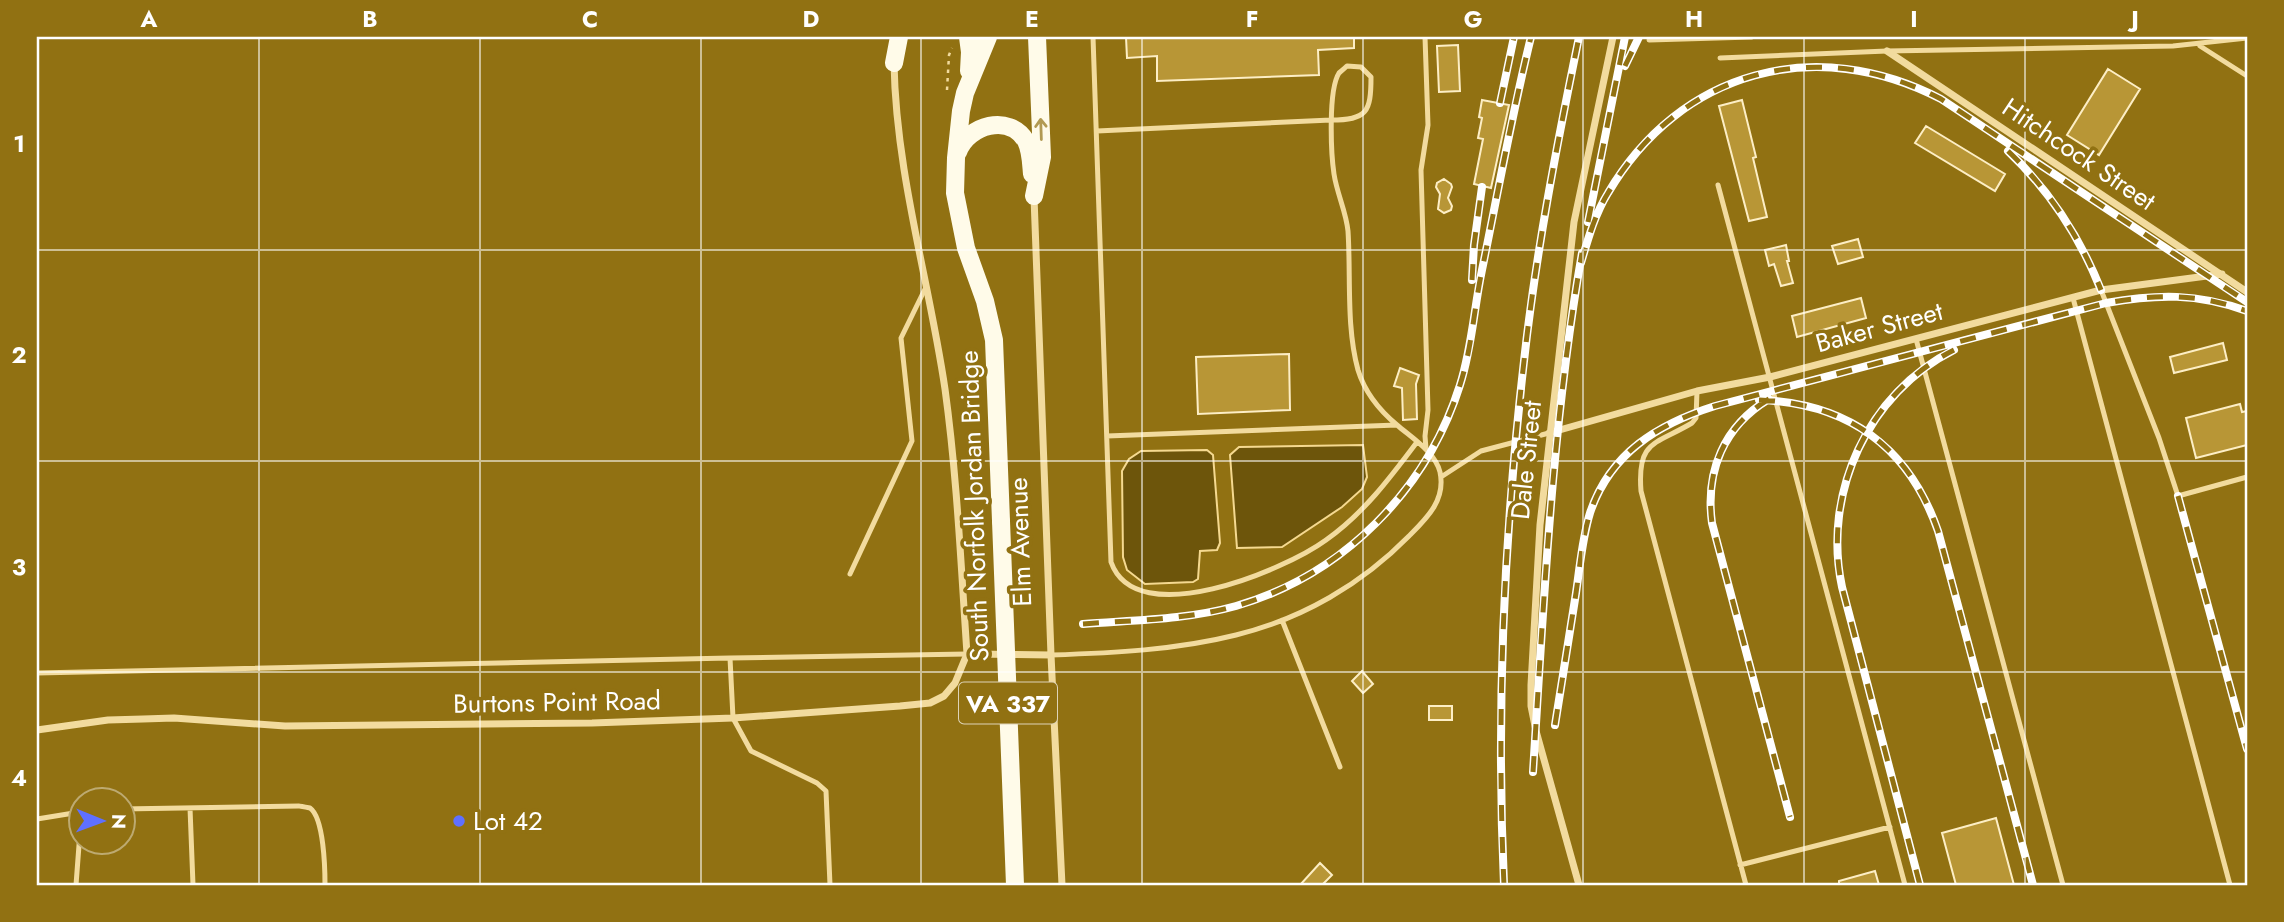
<svg xmlns="http://www.w3.org/2000/svg" width="2284" height="922" font-family="Jost,sans-serif">
<rect width="100%" height="100%" fill="#917112"/>
<path fill="#6d550b" stroke="#f5d990" stroke-width="2" d="M1363,445l4,32 -5,12 -20,18 -60,40 -45,1 -7,-93 9,-8z
M1207,450l6,5 7,88 -3,7 -17,1 -2,28 -5,3 -48,2 -18,-14 -4,-13 -1,-86 7,-12 12,-8z"/>
<path fill="#b89636" stroke="#fdeec5" stroke-width="2" d="M1126,37h228v11l-36,2 1,25 -162,6v-25l-30,2z
M1458,45l2,46 -21,1 -2,-46z
M2108,69l32,20 -41,66 -32,-20z
M1482,100l27,5 -18,83 -17,-4 9,-45 -5,-1 4,-20 -3,-1z
M1742,100l14,57 -3,1 14,59 -18,4 -30,-115z
M1926,126l79,48 -10,17 -80,-48z
M1444,179l7,5 1,3 -4,11 4,8 -1,4 -7,3 -6,-4 2,-15 -4,-7 1,-4z
M1858,239l5,18 -25,7 -6,-18z
M1786,245l3,16h-2l6,22 -12,3 -7,-22 -5,2 -4,-16z
M1861,298l5,20 -69,19 -5,-21z
M2223,343l4,17 -53,13 -4,-16z
M1289,354l1,56 -92,4 -2,-57z
M1400,368l19,7 -3,9 1,35 -14,1 -1,-32 -8,-2z
M2240,404l2,8 5,-1v34l-51,13 -10,-40z
M1362,671l11,13 -10,9 -11,-12z
M1429,706h23v14h-23z
M1996,818l18,67h-58l-14,-52z
M1320,863l12,12 -10,10h-22z
M1875,871l4,14h-40v-4z"/>
<g fill="none" stroke-linecap="round" stroke-linejoin="round">
<path stroke="#f2db9e" stroke-width="2.5" stroke-dasharray="3.5 5" stroke-linecap="butt" d="M947,90l2,-35 3,-7"/>
<path stroke="#f2db9e" stroke-width="5" d="M1093,37l18,525c25,71 174,8 215,-22 37,-26 64,-62 91,-98
M1425,37l3,88 -7,45 7,240 -3,26 1,13
M1649,40l103,-3
M2200,46l47,30
M1720,58l167,-7 286,-5 74,-8
M1097,131l234,-11c36,0 40,-8 40,-43l-10,-10 -14,-1c-1,1 -8,7 -8,7 -11,17 -8,81 -5,101 3,20 12,37 14,57 3,46 -2,95 10,139 7,23 21,40 39,55
M1718,185l187,700
M2101,290l58,148 19,58 69,-19
M2073,298l157,587
M1916,339l147,546
M1697,391l-1,27 -4,5c-37,22 -55,17 -51,68l105,394
M1441,477l40,-26 68,-18
M850,574l62,-133 -11,-103 24,-49
M1282,620l58,147
M1051,655c62,-2 125,-5 185,-20 66,-16 126,-51 173,-99 18,-18 37,-36 31,-64 -5,-20 -28,-34 -43,-47l-290,11
M730,658l237,-4
M37,673l693,-15 3,60 18,33 66,32 9,8 4,94
M190,808l3,77
M122,809l177,-3c1,0 11,2 11,2 14,10 15,61 15,77
M37,819l43,-7
M1740,865l150,-38
M76,885l4,-53"/>
<path stroke="#f2db9e" stroke-width="7" d="M1887,51l360,241
M894,63c2,111 35,217 51,326 12,87 16,177 22,265
M1034,197l17,458 11,230
M1549,433l148,-42 73,-14 331,-87 121,-16
M37,730l71,-10 35,-1 31,-1 111,8 307,-3 141,-5 167,-12 30,-3 14,-7 11,-13 12,-29 84,1
M1579,885l-43,-154 -5,-25v-21l9,-160 34,-303 39,-185"/>
<path stroke="#fffbe9" stroke-width="18" d="M968,37l2,15 -1,19
M988,37l-23,56 -4,18 -5,47 -1,35 11,55 19,53 9,39 7,181
M894,63l5,-26
M958,152c10,-27 51,-39 68,-11 5,10 5,22 6,33
M1034,196l8,-39 -5,-120"/>
<g stroke="#fff" stroke-width="8">
<path id="rail" d="M1625,66l14,-29
M1500,103l14,-66
M2008,151c41,39 72,86 93,139
M1588,222l37,-185
M1581,263c7,-24 14,-49 27,-70 72,-123 208,-159 333,-94l306,203
M1472,280l2,-35 8,-58
M1769,399c-45,27 -64,72 -57,124l78,294
M1759,400c89,3 150,47 179,131l95,354
M2178,496l69,253
M1083,624c51,-4 103,-4 153,-18 107,-31 191,-116 224,-221 12,-37 14,-77 22,-115 16,-78 30,-156 49,-233
M1555,725c7,-44 14,-88 21,-132 4,-27 6,-54 14,-80 20,-60 68,-89 125,-107l391,-103c51,-9 91,-10 141,8
M1533,772c11,-173 19,-348 49,-519
M1504,885c-8,-175 0,-350 20,-524 12,-109 33,-217 55,-324
M1920,885l-78,-298c-20,-94 26,-194 112,-237"/>
</g>
<use href="#rail" stroke="#917112" stroke-width="5" stroke-dasharray="16" stroke-linecap="butt"/>
<path stroke="#fffbe9" stroke-width="18" d="M1001,521l14,364"/>
</g>
<defs><path id="oneway-shaft" d="M-6 0H5M1.5-3L5.5 0L1.5 3" fill="none" stroke-width="1.6" stroke-linecap="round" stroke-linejoin="round" transform="scale(1.75)"/></defs>
<use stroke="#b29a52" href="#oneway-shaft" transform="translate(1041 129) rotate(-92)"/>
<path fill="none" stroke="#fff" stroke-width="2" stroke-opacity="0.55" d="M259,37v848M480,37v848M701,37v848M921,37v848M1142,37v848M1363,37v848M1583,37v848M1804,37v848M2025,37v848M37,250h2210M37,461h2210M37,672h2210"/>
<circle fill="#5f70ff" stroke="#917112" stroke-width="2.5" cx="459" cy="821" r="7"/>
<g text-anchor="middle" dominant-baseline="central" stroke-width="7" stroke-linejoin="round" paint-order="stroke">
<rect fill="#917112" stroke="#ded4b8" stroke-width="2" x="959" y="682.5" width="98" height="41" rx="5"/>
<g font-size="24" font-weight="bold" fill="#fff">
<text x="1008" y="703">VA 337</text>
</g>
<g font-size="26" fill="#fff" stroke="#917112">
<text transform="translate(2079 154) rotate(34)">Hitchcock Street</text>
<text transform="translate(1879 327) rotate(-15)">Baker Street</text>
<text transform="translate(1526 460) rotate(-84)">Dale Street</text>
<text transform="translate(974 506) rotate(-92)">South Norfolk Jordan Bridge</text>
<text transform="translate(1020 542) rotate(-92)">Elm Avenue</text>
<text transform="translate(557 702) rotate(-1)">Burtons Point Road</text>
</g>
<g font-size="26" fill="#fff" stroke="#917112" text-anchor="start">
<text x="473" y="821">Lot 42</text>
</g>
</g>
<rect width="2284" height="922" fill="none" stroke="#917112" stroke-width="77"/>
<g transform="translate(102 821) rotate(91)"><circle r="33" fill="#917112" stroke="#bdaa71" stroke-width="2"/>
<path d="M0-5L12 26L0 18L-12 26Z" fill="#5f70ff"/>
<text y="-10" font-size="19" font-weight="bold" text-anchor="middle" fill="#ffffff">N</text>
</g>
<rect x="38" y="38" width="2208" height="846" fill="none" stroke="#fff" stroke-width="2.5"/>
<g font-size="23" text-anchor="middle" font-weight="bold" fill="#fff">
<text x="149" y="27">A</text>
<text x="370" y="27">B</text>
<text x="590" y="27">C</text>
<text x="811" y="27">D</text>
<text x="1032" y="27">E</text>
<text x="1252" y="27">F</text>
<text x="1473" y="27">G</text>
<text x="1694" y="27">H</text>
<text x="1914" y="27">I</text>
<text x="2135" y="27">J</text>
<text x="19" y="152">1</text>
<text x="19" y="363">2</text>
<text x="19" y="575">3</text>
<text x="19" y="786">4</text>
</g>
</svg>
